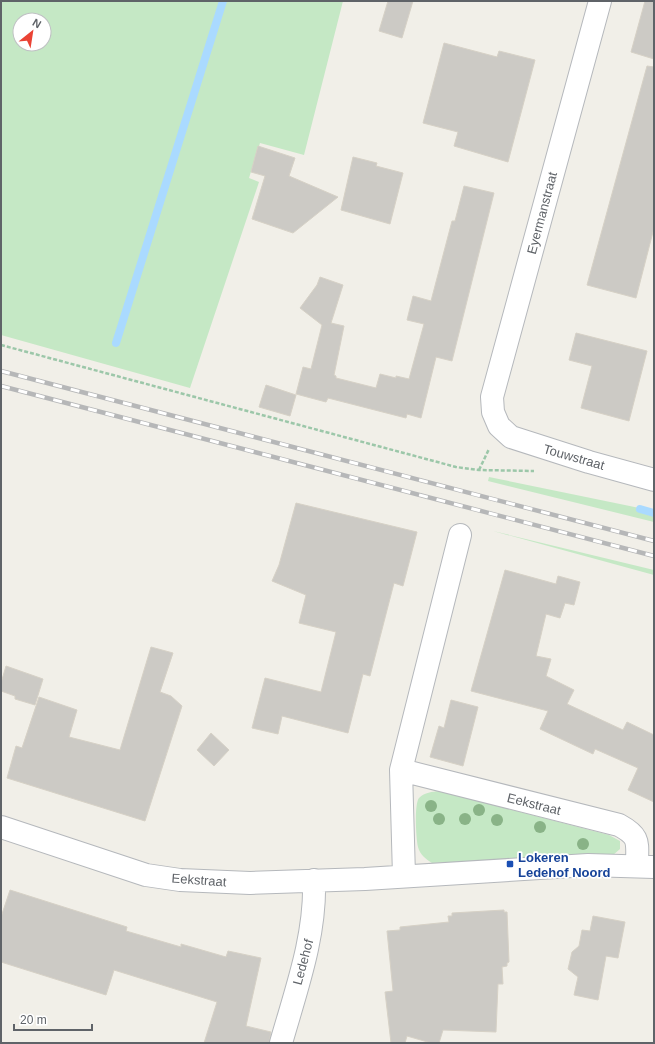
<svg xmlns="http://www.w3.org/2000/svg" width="655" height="1044" font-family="Helvetica,sans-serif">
<rect width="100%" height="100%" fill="#f1efe8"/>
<path fill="#c5e8c5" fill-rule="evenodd" d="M1,1h342l-39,154 -44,-12 -11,35 10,4 -69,206 -189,-53zM20,20h24v24h-24z
M489,477l165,34v11l-166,-41z
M493,531l161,39v5z
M439,791l170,44 11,6v8l-7,6 -181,8c-6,-4 -12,-8 -14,-16 -2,-8 -4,-43 1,-49 6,-6 13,-6 20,-7z"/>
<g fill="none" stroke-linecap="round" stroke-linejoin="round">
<path stroke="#aadaff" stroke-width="8" d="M116,343l107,-342
M640,509l14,4"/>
</g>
<path fill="#cccac5" stroke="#d6d1c6" d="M388,1h25l-11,37 -23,-7z
M645,1h9v58l-23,-7z
M444,43l53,14 2,-6 36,9 -27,102 -54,-16 4,-14 -35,-9z
M647,66l7,1v161l-18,70 -49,-13z
M258,146l37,12 -6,18 49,21 -45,36 -41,-14 13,-43 -14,-4z
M353,157l24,6 -1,3 27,7 -13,51 -49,-14z
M464,186l30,7 -42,168 -16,-4 -15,61 -14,-4 -1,4 -78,-20 -2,4 -30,-8 7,-27 8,2 11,-44 -22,-17 17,-23 3,-8 23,8 -12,38 13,3 -10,49 2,1v2l40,10 4,-14 16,4v-2l13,3 15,-55 -17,-4 6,-24 18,5 21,-80h3z
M576,333l71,18 -18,70 -48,-13 11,-42 -23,-6z
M266,385l30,10 -6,21 -31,-9z
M296,503l121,29 -14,54 -9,-3 -24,93 -7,-2 -15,59 -66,-17 -4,18 -26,-6 13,-50 56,14 15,-60 -37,-9 7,-28 -34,-14 7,-16z
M505,570l51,14 2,-8 22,6 -6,23 -9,-2 -5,15 -14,-4 -10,42 15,3 -5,17 28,14 -7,14 56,26 4,-8 27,13v67l-26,-12 10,-22 -43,-19 -2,5 -53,-25 8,-18 -77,-20z
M151,647l22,6 -13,39 11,4 11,10 -37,115 -138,-43 9,-32 6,2 17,-51 38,13 -8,27 51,13z
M6,666l37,13 -8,26 -20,-6v-3l-14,-5v-8z
M451,700l27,7 -15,59 -33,-9 9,-31 5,2z
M211,733l18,17 -15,16 -17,-16z
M10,890l117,37 -1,4 55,16v-3l45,13 2,-6 33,7 -15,68 25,6 -2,11h-65l13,-41 -103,-32 -8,25 -105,-33v-45z
M504,910v2h3l2,50 -2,1v3l-5,1 1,17h-5l-2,48 -53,-2 -4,13h-8l-24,-7 -2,7h-14l-6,-51 8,-1 -6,-60 13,-1v-3l49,-5 -1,-6h4v-3z
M593,916l32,6 -7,36 -12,-2 -8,44 -24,-5 4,-18 -10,-8 4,-17 7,-6 3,-16 8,1z"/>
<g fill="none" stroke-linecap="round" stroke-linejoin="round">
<g stroke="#b5b8bc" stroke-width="24">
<path id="minor" d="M600,1l-108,396 1,15 6,14 12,11 78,25 65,18
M401,770l218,55c22,12 18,17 18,41
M1,827l145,48 34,5 70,3 115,-4 223,-14 66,2
M404,876l-3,-106 59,-235
M281,1043c15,-53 35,-107 33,-163"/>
</g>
<path stroke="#9cc7a9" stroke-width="2.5" stroke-dasharray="4 2" stroke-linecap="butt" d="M1,345l455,122 23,3 55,1
M479,470l10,-21"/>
<use href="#minor" stroke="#fff" stroke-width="22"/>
<g stroke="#b6b7b8" stroke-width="4.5">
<path id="rail" d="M1,371l653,170
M1,386l653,170"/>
</g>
<use href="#rail" stroke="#fff" stroke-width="3" stroke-dasharray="9" stroke-linecap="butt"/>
</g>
<g fill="#89b387">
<circle cx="431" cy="806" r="6"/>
<circle cx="479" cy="810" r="6"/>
<circle cx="439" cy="819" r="6"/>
<circle cx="465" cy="819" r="6"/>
<circle cx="497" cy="820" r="6"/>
<circle cx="540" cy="827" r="6"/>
<circle cx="583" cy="844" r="6"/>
</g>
<rect fill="#1a4fb4" stroke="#fff" stroke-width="1.5" x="506" y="860" width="8" height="8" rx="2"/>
<g text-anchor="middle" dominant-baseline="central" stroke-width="3.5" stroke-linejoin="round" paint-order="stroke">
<g font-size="13" fill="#5f6368" stroke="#fff">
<text transform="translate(542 213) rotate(-75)">Eyermanstraat</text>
<text transform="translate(574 457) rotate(16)">Touwstraat</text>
<text transform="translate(534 804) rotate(14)">Eekstraat</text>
<text transform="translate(199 880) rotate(4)">Eekstraat</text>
<text transform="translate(303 962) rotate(-75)">Ledehof</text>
</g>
<g font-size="13" font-weight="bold" fill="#164399" stroke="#fff" text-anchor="start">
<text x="518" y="857">Lokeren<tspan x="518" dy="15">Ledehof Noord</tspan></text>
</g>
</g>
<rect width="655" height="1044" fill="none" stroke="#5f6368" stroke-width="4"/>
<g transform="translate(32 32) rotate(30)"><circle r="19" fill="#ffffff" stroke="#bfc1c3"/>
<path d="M0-3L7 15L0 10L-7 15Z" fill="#ea4335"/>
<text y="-6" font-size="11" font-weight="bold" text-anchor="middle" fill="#5f6368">N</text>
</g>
<path d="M14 1024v6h78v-6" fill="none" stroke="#5f6368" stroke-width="2"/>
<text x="20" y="1024" font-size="12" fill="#5f6368" stroke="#ffffff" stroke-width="3" paint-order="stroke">20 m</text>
</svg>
